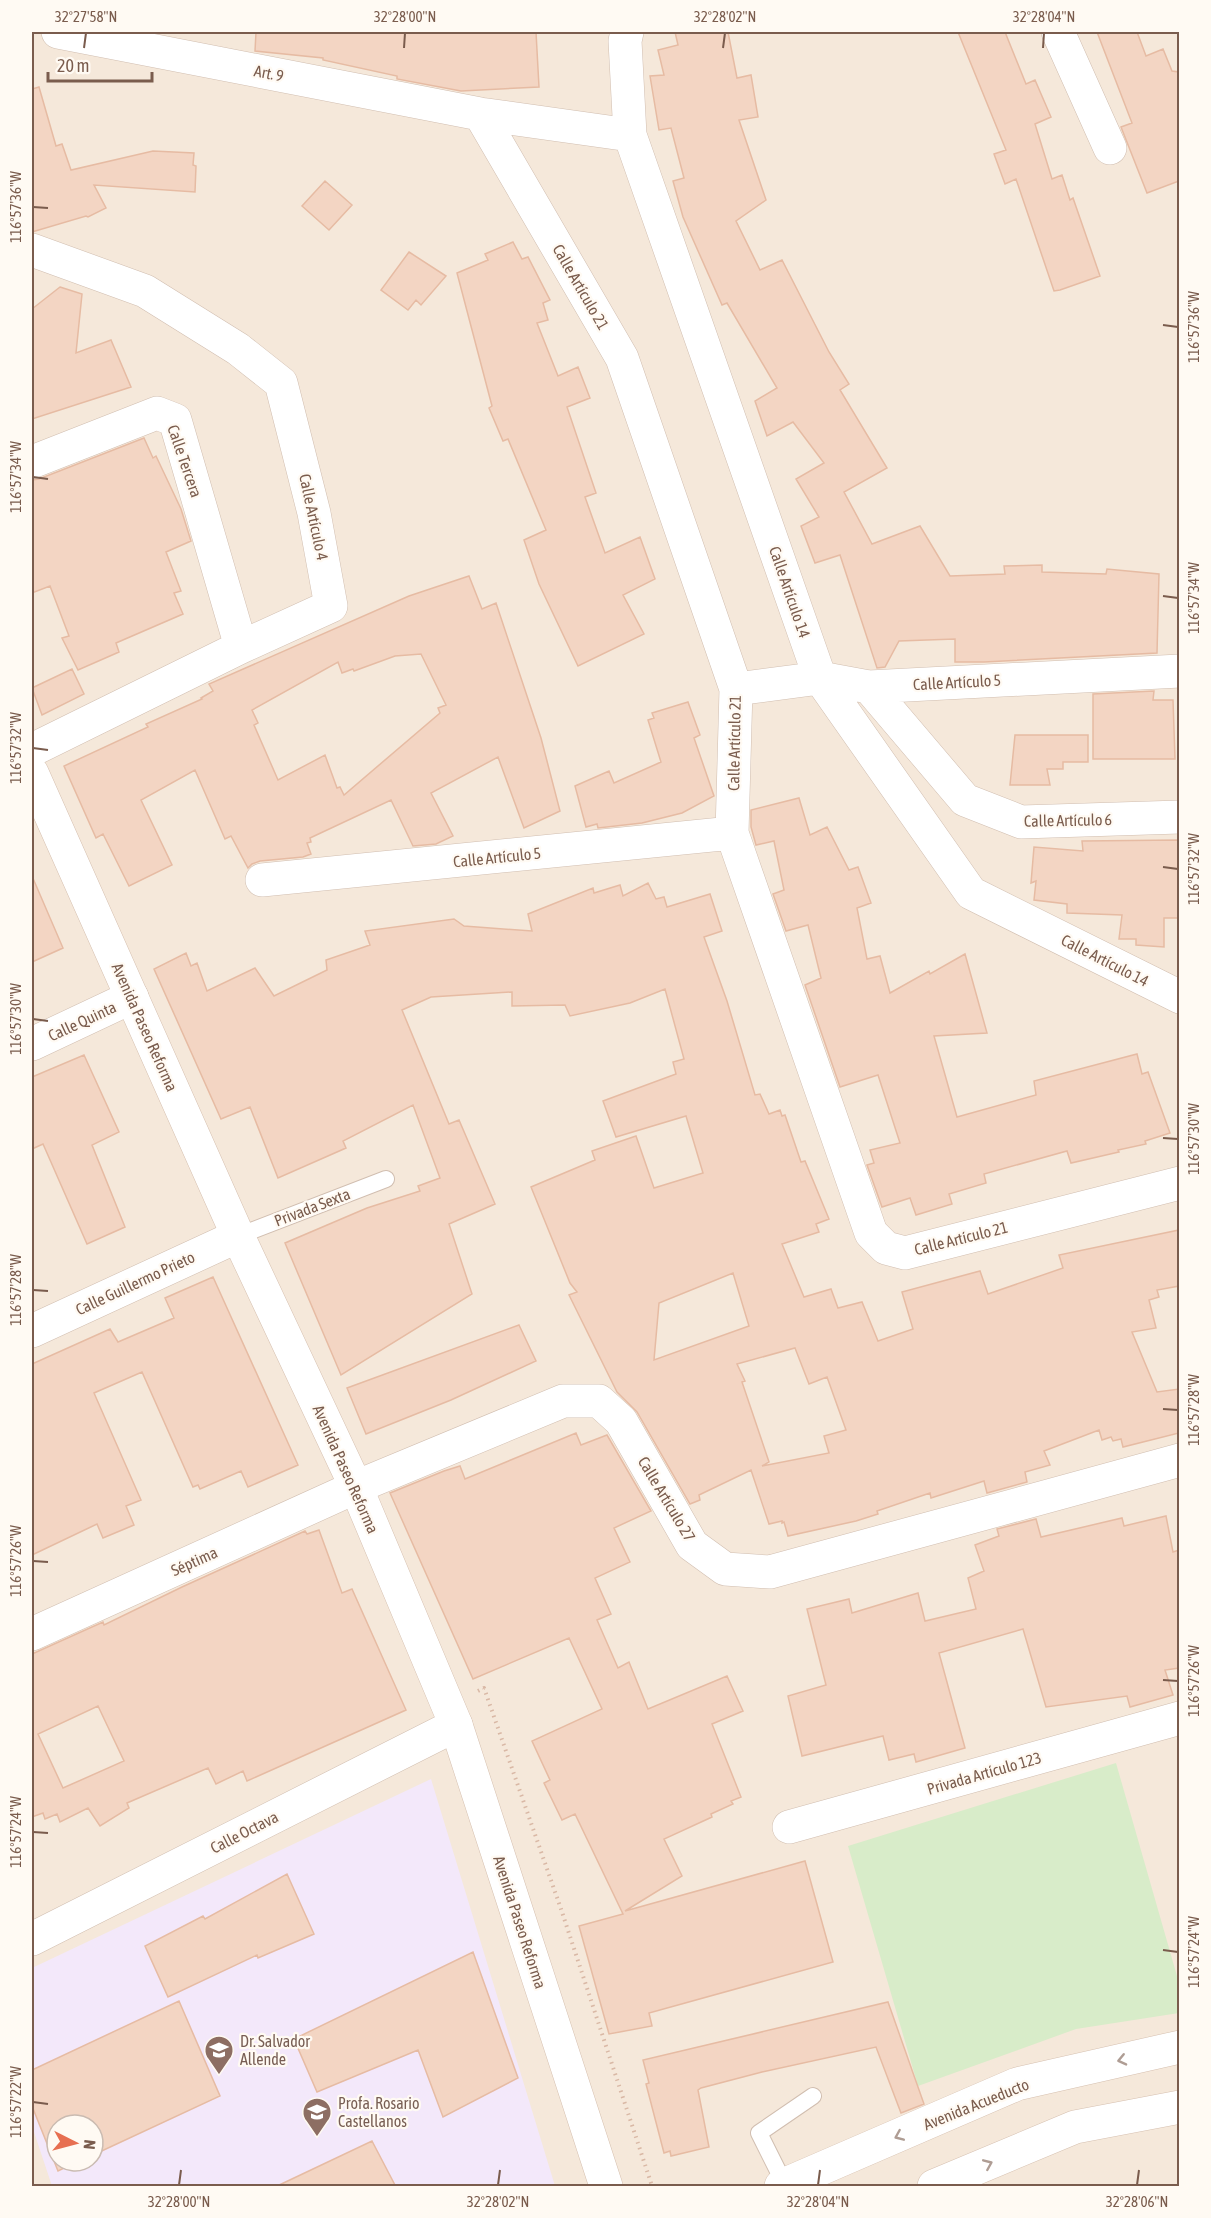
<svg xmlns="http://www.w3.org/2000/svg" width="1211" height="2218" font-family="'Asap Condensed',sans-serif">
<rect width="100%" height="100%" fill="#fdf6ec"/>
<path fill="#f5e8da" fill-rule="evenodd" d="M32,32h1147v2154h-1147zM57,2125h36v36h-36z"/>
<path fill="#f3e8fa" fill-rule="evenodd" d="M431,1779l124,407h-503l-20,-60v-158zM57,2125h36v36h-36z"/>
<path fill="#d8ecc9" d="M1116,1763l63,220v30l-103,16 -158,57 -70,-240z"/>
<path fill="#f3d5c3" stroke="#e6bba3" stroke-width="1.5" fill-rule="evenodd" d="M256,32h280l3,55 -78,4 -64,-12v-3l-74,-16v-2l-68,-7z
M675,32h53l9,46 14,-3 7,42 -19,3 27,80 -30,21 24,49 22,-10 47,92 20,32 -9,6 47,78 -43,24 28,52 48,-18 30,50 55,-2 -1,-8 38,-1v7l64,2 1,-5 52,5 -2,79 -173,9h-29v-23l-56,2 -14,26 -8,1 -37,-113 -25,8 -14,-37 18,-9 -23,-38 28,-16 -31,-41 -26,14 -12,-35 22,-13 -50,-85 -5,2 -39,-88 -10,-36 11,-3 -13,-50 -12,2 -9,-54 14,-1 -6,-25 20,-5z
M958,32h47l21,52 9,-4 16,37 -16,7 17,55 10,-4 8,25 3,-2 27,78 -40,14 -6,1 -38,-112 -11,5 -11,-30 12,-4z
M1097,32h40l9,24 17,-7 9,22 7,1v109l-32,12 -26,-66 11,-4z
M39,87l17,59 6,-2 9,26 82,-19 41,2 -1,12 3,1 -1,26 -101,-7 12,23 -18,9 -2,-1 -54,16v-143z
M325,181l27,24 -23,25 -27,-24z
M513,242l9,17 6,-2 22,43 -7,3 5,17 -11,3 21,53 20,-9 12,31 -23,9 29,86 -11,4 20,56 35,-16 15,42 -32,16 21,39 -66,32 -39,-82 -15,-44 22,-10 -38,-91 -5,2 -14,-33 3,-2 -35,-133 31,-13 -3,-6z
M409,252l37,24 -25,29 -5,-5 -8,10 -27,-20z
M60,287l22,7 -6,59 35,-13 20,47 -99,32v-110z
M144,438l9,20 3,-2 25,53 10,32 -25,11 15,39 -7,2 9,21 -67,29 3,9 -41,18 -16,-32 7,-2 -19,-50 -18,7v-113l7,-1z
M469,576l13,33 14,-6 45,135 19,73 -36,17 -26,-71 -67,36 22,43 -17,8 -23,2 -22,-46 -81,38 1,4 -4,1 4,11 -8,3 -43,4 -8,3 -4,4 -17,-32 -6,3 -30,-69 -54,30 31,65 -43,21 -26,-52 -7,4 -32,-72 84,-39 -2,-3 56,-25 -1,-1 12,-7 -4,-7 200,-88zM421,654l25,51 -8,3 2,5 -96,82 -4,-8 -3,1 -12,-33 -47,25 -24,-55 4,-2 -6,-13 86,-48 4,11 11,-4 1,2 41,-15z
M72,669l12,25 -42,21 -10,-27z
M1154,691l-1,9h20l2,59h-82v-65z
M688,702l12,33 -6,3 20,58 -32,17 -40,10 -44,5 -1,-4 -11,3 -11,-41 34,-15 5,12 47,-21 -13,-42 6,-2 -2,-5z
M1015,735h73v27h-25v7h-16l3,16h-40z
M799,798l11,37 17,-8 22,43 9,-3 13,36 -14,5 10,51 13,-3 10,37 39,-22 1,3 35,-20 22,79 -53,3 23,81 79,-22 -2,-14 103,-27 5,20 6,-2 22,61 -25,8 1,3 -28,6 1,2 -48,11 -4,-12 -83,23 2,9 -37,11 3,10 -36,11 -6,-17 -28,9 -15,-42 7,-2 -4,-13 30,-7 -22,-68 -38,12 -35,-102 16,-7 -13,-53 -22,6 -13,-37 11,-4 -10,-49 -18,4 -5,-18v-17z
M1179,840v78h-15v29l-28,-2v-6h-17l3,-24 -55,-2v-9l-33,-4 2,-19 -5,2 3,-36 49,4 -1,-10z
M32,876l31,72 -31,14z
M648,883l8,16 8,-2 3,10 43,-13 12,37 -18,6 23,64 28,94 5,-1 9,20 11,-4 2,6 3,-1 16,47 4,-1 24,58 -13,5 3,8 -37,12 22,53 27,-8 7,19 24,-6 16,39 35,-12 -11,-37 78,-21 8,23 75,-26 -4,-13 120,-25v56l-22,4 2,7 -10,3 7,28 -24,4 25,60 22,-3v44l-56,14 -2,-8 -8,2 -2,-4 -9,3 -3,-10 -55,21 6,14 -25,7 2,10 -40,11 -3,-12 -53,17 -1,-5 -53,18 1,3 -22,7 -68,15 -4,-14 -2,1v-2l-13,3 -18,-54 -52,25 1,5 -10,4 -53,-92 -20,-20 -48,-97 8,-3 -7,-9 -39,-96 64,-27 -3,-9 44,-15 18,52 49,-15 -17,-57 -70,21 -13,-36 73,-27 -3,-12 11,-3 -19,-70 -35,14 -60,13 -5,-11 -53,1v-14l-81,5 -29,13 47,114 10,-4 36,84 -46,20 23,70 -131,81 -56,-132 82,-35 53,-17 -2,-5 22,-8 -27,-73 -70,36 3,7 -68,30 -28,-71 -29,12 -67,-150 32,-16 5,13 6,-3 10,28 48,-23 19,28 53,-26 -1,-10 44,-15 -5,-14 89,-12 10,7 68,5 -4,-17 65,-26 1,5 26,-8 3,11zM733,1273l16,53 -95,34 5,-57zM795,1348l14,36 18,-7 19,53 -22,6 5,17 -67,13 7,-4 -27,-80 3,-1 -8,-17z
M84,1055l35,77 -27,13 33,82 -38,17 -44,-100 -11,5v-72z
M213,1277l85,188 -50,22 -7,-16 -41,18 -2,-4 -5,2 -51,-115 -48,21 47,107 -15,6 8,19 -31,13 -6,-14 -65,31v-191l78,-35 8,13 56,-24 -9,-20z
M519,1325l17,36 -85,39 -85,34 -19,-46z
M576,1433l5,12 26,-10 44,76 -37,17 16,34 -35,16 16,36 -14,6 21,48 11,-6 19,47 79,-33 16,35 -31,13 29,73 -10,4 2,3 -22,10 1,3 -48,22 18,37 -57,35 180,-50 28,101 -184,51 3,13 -43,8 -30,-108 44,-12 -48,-100 -13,6 -18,-37 6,-3 -18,-39 70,-32 -33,-71 -96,41 -83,-186 54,-22 16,-5 5,13z
M1166,1516l7,36 6,-2v118l-14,2 8,25 -43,12 -3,-11 -81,11 -23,-78 -84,24 26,95 -49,14 -2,-8 -25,6 -6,-24 -81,20 -14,-60 38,-11 -19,-76 42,-10 3,14 66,-20 7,28 51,-12 -8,-31 16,-7 -9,-26 24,-9 -2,-7 39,-10 5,18 81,-19 2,8z
M319,1530l23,63 10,-4 54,121 -159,71 -4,-10 -27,13 -8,-16 -81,35 2,5 -29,18 -12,-18 -28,14 -3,-8 -12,5 -2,-6 -11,4v-163l71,-32 1,3 78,-38 123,-56 2,3zM98,1706l26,55 -61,27 -25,-54z
M287,1874l27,60 -56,24 -1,-3 -89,42 -23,-51 58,-30 2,3z
M473,1952l45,126 -75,39 -25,-67 -101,42 -23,-53z
M179,2001l41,95 -127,59v-30h-36v36h22l-21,10 -26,-65v-36z
M888,2002l36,102 -23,9 -25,-66 -114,25 -61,16 -3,2 11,57 -38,9 -1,-5 -6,2 -18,-69 3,-1 -6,-23z
M372,2141l24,46h-121z"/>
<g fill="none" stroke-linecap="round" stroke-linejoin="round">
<g stroke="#d1beb0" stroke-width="18">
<path id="lane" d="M238,1236l148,-57
M785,2185l-26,-52 54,-37"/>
</g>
<g stroke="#d1beb0" stroke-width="34">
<path id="street" d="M58,32l422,82 150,21
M627,32l-2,9 5,94 190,543 151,215 209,104
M1058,32l52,116
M480,114l142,244 114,331 -4,144 139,400 15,15 19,5 275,-70
M32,250l113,41 93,58 43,34 33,130 17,93 -90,41 -209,103
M32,462l125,-49 18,7 66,227
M869,687l96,113 56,22 159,-5
M736,689l84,-11 49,9 311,-16
M262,880l470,-47
M32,1044l100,-47
M32,1331l206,-95
M32,1634l324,-147 207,-86h36l22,20 71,124 33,24 45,3 410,-112
M789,1827l391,-109
M32,1939l424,-214"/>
</g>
<g stroke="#d6c0b0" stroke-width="34">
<path id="secondary" d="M32,773l206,463 118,251 100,238 150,461
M781,2186l236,-102 163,-37
M934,2186l141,-59 105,-20"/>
</g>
<path stroke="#d9b8a5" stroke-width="4" stroke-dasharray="1.5 4.5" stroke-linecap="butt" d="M478,1691l6,-3 77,221 91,277"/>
<use href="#lane" stroke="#fff" stroke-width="16"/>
<use href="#street" stroke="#fff" stroke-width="33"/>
<use href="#secondary" stroke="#fff" stroke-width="33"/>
</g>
<defs><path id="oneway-chevron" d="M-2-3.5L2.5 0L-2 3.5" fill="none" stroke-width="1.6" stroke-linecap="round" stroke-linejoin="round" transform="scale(1.5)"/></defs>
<g stroke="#af9d94">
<use href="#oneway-chevron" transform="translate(1122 2060) rotate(167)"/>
<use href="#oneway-chevron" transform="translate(899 2136) rotate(157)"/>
<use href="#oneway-chevron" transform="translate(988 2164) rotate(-23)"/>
</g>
<path fill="none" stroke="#7a5c4d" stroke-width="2" d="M84,48l2,-15M404,48l1,-15M723,48l2,-15M1043,48l1,-15M33,207l15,1M1163,325l15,2M33,477l15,2M1163,596l15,2M33,748l15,2M1163,867l15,2M33,1019l15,2M1163,1138l15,1M33,1290l15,1M1163,1409l15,1M33,1561l15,1M1163,1680l15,1M33,1832l15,1M1163,1950l15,2M33,2102l15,2M179,2185l2,-15M498,2185l2,-15M818,2185l2,-15M1137,2185l2,-15"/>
<defs>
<g id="school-pin" transform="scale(1.5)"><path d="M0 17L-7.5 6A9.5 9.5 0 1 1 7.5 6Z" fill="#8d6e63" stroke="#fffaf3"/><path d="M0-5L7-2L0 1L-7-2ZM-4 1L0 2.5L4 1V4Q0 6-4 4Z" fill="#fff"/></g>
</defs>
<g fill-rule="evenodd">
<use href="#school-pin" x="219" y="2050"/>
<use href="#school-pin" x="317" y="2112"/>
</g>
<g text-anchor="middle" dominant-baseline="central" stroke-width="4.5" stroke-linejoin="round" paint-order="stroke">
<g font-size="16" fill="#7a5c4d" stroke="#fffaf3">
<text transform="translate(269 73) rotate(11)">Art. 9</text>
<text transform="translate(581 287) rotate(60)">Calle Artículo 21</text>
<text transform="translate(185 461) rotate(71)">Calle Tercera</text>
<text transform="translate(314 517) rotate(78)">Calle Artículo 4</text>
<text transform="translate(790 592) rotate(71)">Calle Artículo 14</text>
<text transform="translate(957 682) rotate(-3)">Calle Artículo 5</text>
<text transform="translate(734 743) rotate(-89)">Calle Artículo 21</text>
<text transform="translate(1068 820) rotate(-1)">Calle Artículo 6</text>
<text transform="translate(497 857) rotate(-6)">Calle Artículo 5</text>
<text transform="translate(1105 960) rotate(27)">Calle Artículo 14</text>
<text transform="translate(82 1021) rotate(-25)">Calle Quinta</text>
<text transform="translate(145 1027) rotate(66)">Avenida Paseo Reforma</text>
<text transform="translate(312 1207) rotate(-21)">Privada Sexta</text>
<text transform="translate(961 1238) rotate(-14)">Calle Artículo 21</text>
<text transform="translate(135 1283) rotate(-25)">Calle Guillermo Prieto</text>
<text transform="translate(346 1469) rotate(66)">Avenida Paseo Reforma</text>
<text transform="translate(667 1499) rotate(59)">Calle Artículo 27</text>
<text transform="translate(194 1561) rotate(-24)">Séptima</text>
<text transform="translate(984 1773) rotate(-16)">Privada Artículo 123</text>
<text transform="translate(244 1832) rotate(-27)">Calle Octava</text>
<text transform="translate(520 1922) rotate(72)">Avenida Paseo Reforma</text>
<text transform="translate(976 2104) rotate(-22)">Avenida Acueducto</text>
</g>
<g font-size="16" fill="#785e54" stroke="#fffaf3" text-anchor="start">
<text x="240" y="2041">Dr. Salvador<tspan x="240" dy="18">Allende</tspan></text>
<text x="338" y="2103">Profa. Rosario<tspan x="338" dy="18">Castellanos</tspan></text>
</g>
</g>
<rect width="1211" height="2218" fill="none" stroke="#fffaf3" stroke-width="66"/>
<g transform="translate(75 2143) rotate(96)"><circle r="28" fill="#fffaf3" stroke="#cabbb1" stroke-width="1.5"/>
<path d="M0-4.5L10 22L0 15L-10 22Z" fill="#e76f51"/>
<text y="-9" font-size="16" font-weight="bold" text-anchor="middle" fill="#7a5c4d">N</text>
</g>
<path d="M48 72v9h104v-9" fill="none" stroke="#7a5c4d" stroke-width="3"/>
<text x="57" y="72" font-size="18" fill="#7a5c4d" stroke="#fffaf3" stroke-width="4.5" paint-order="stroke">20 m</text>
<rect x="33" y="33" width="1145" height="2152" fill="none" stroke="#7a5c4d" stroke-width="2"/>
<g font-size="15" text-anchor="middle" fill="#7a5c4d">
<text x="86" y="22">32°27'58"N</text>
<text x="405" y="22">32°28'00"N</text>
<text x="725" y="22">32°28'02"N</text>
<text x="1044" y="22">32°28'04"N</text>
<text transform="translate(16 207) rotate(-90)" y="5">116°57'36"W</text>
<text transform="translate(1194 327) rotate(-90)" y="5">116°57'36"W</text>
<text transform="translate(16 477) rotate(-90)" y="5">116°57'34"W</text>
<text transform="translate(1194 598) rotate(-90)" y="5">116°57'34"W</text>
<text transform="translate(16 748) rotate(-90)" y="5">116°57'32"W</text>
<text transform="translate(1194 869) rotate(-90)" y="5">116°57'32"W</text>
<text transform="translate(16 1019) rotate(-90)" y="5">116°57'30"W</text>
<text transform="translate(1194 1139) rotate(-90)" y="5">116°57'30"W</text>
<text transform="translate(16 1290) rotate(-90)" y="5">116°57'28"W</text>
<text transform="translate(1194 1410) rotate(-90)" y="5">116°57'28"W</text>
<text transform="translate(16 1561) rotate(-90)" y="5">116°57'26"W</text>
<text transform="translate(1194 1681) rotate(-90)" y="5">116°57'26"W</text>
<text transform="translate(16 1832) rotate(-90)" y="5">116°57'24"W</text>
<text transform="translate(1194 1952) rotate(-90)" y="5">116°57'24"W</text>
<text transform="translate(16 2102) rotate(-90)" y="5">116°57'22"W</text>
<text x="179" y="2207">32°28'00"N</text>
<text x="498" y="2207">32°28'02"N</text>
<text x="818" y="2207">32°28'04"N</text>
<text x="1137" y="2207">32°28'06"N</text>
</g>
</svg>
